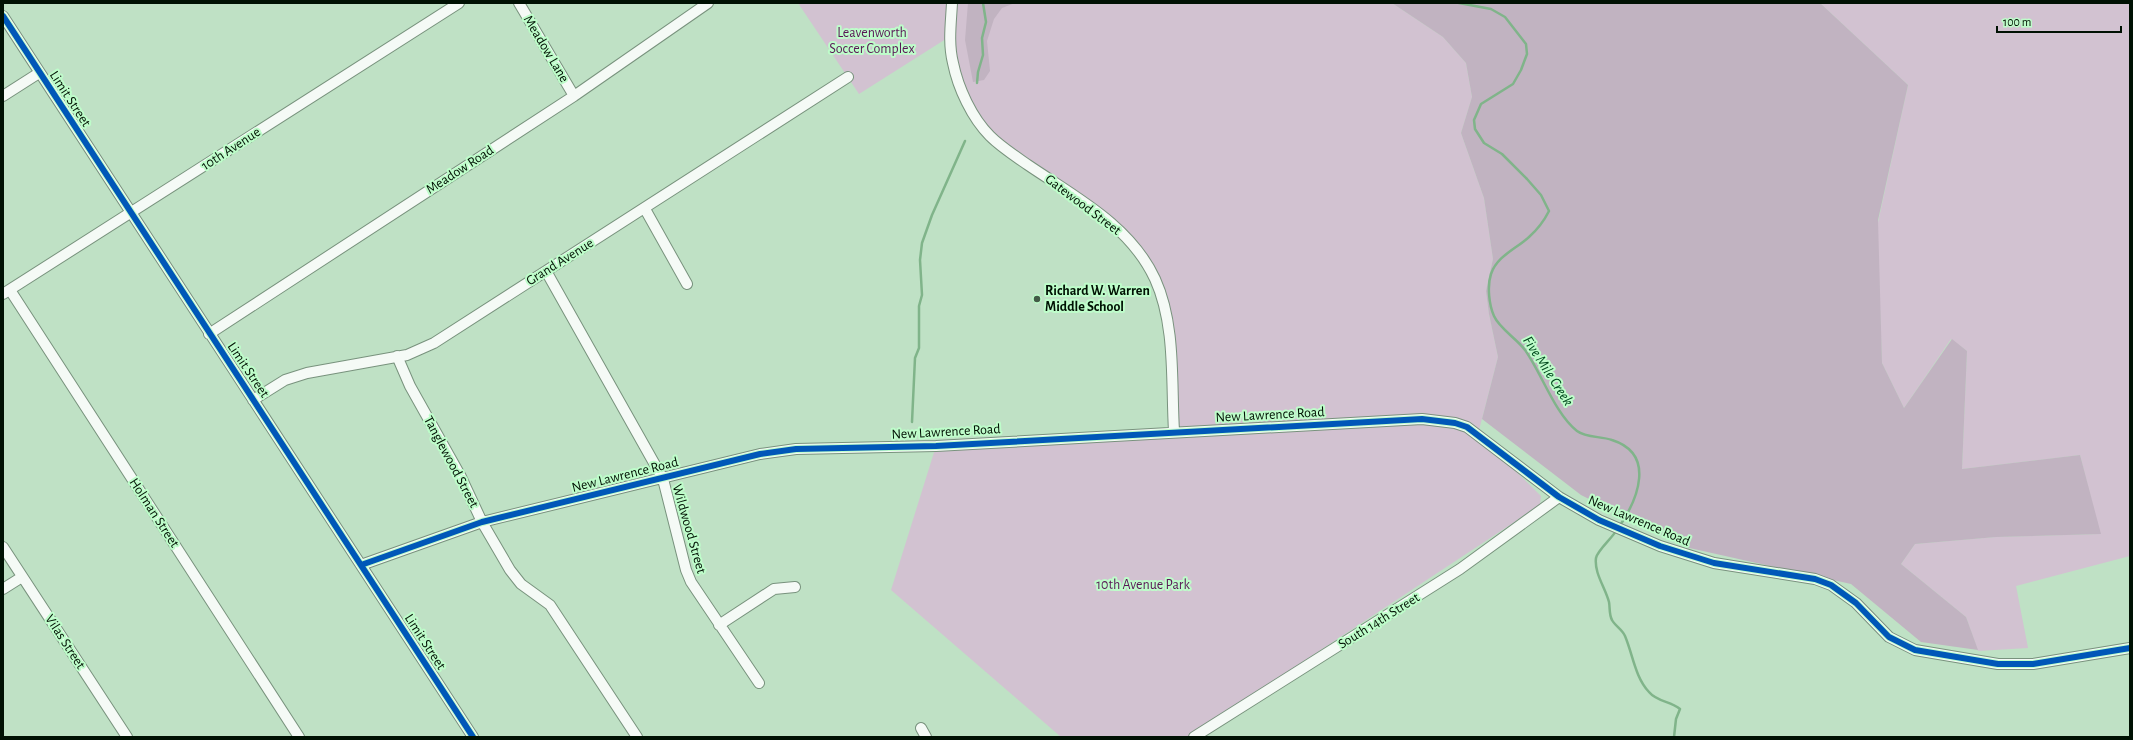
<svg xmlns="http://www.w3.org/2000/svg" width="2133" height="740" font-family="'Alegreya Sans',sans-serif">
<rect width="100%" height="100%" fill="#bfe1c5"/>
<path fill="#d2c2d1" d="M798,3h594l51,34 23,26 6,34 -11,36 23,65 9,61 -7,32 3,23 9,43 -20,77 63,62 -1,8 -27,19 -324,214h-128l-170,-147 45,-144 238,-15 -10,-129 -35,-62 -140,-105 -27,-44 -13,-54 -90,57z
M1820,3h310v553l-114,30 12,62 -50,3 -12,-34 -65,-53 14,-20 81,-7 104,-3 -20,-79 -118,14 5,-118 -16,-12 -47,69 -22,-45 -5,-136 31,-142z"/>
<path fill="#c1b3c1" d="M968,3h47l-13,5 -8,11 -7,22 3,30 -6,9 -11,2 -8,-42z
M1392,3h428l88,82 -30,135 4,143 22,45 48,-69 15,12 -5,118 118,-14 21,79 -105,3 -81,7 -14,20 65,53 12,33 -57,-8 -70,-58 -166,-37 -104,-52 -99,-76 16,-62 -9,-43 -3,-23 7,-32 -9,-61 -23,-65 11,-36 -6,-34 -23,-26z"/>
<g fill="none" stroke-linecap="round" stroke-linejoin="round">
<path stroke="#80b48a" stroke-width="2.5" d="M1459,3l32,6 14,8 21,27 1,10 -6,16 -8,14 -32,20 -7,16 1,9 9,14 18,11 25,25 14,16 8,16c-5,10 -11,18 -20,26 -13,12 -32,19 -38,37 -4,12 -2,31 3,42 5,12 23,23 31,34 16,22 30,64 52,81 9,7 24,5 35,9 44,14 26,59 7,87
M977,83l1,-11 5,-17 -1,-17 4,-16 -3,-19
M912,422l3,-64 4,-10v-42l3,-11 -2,-35 2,-17 10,-28 33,-74
M1616,531c-4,7 -19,20 -20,27 -2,15 9,29 13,44 1,5 0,13 3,18 3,6 10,9 13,16 8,19 10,41 24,56 8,10 22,9 31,17l-4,10 -2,18"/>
<g stroke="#78927d" stroke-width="12">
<path id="minor" d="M519,3l55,93
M952,3c-1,20 -4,40 1,60 5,25 19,55 37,73 11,11 25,20 38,29 47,32 102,60 127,114 21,46 16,103 19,152
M3,16l470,721
M3,96l36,-23
M645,209l42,75
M546,271l117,208 23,91 5,12 68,101
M10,290l289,447
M3,294l456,-291
M209,334l365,-238 134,-93
M397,356l13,30 51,91 21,45 28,48 11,14 29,21 87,132
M253,400l32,-20 22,-7 100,-18 27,-12 414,-266
M3,547l124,190
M361,565l121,-43 278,-68 36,-5 140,-3 486,-27 33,4 12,4 92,70 40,23 61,26 54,17 101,16 16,6 25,18 33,34 26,13 83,14h35l97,-16
M3,589l19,-12
M719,625l55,-36 21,-2
M921,728l5,9
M1194,737l266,-168 99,-72"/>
</g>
<use href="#minor" stroke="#f5faf6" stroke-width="10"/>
<g stroke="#befdca" stroke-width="8">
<path id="cycleway" d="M3,16l470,721
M361,565l121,-43 278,-68 36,-5 140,-3 486,-27 33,4 12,4 92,70 40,23 61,26 54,17 101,16 16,6 25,18 33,34 26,13 83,14h35l97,-16"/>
</g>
<use href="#cycleway" stroke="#0057b8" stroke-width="6"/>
</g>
<circle fill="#435a47" stroke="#befdca" stroke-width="1.5" cx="1037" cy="299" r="4"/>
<g text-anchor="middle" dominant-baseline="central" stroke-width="4" stroke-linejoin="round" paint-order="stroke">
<g font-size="14" fill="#591756" stroke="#befdca">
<text x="872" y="33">Leavenworth<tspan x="872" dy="16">Soccer Complex</tspan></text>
<text x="1143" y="585">10th Avenue Park</text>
</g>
<g font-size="14" fill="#001103" stroke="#befdca">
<text transform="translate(546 49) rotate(59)">Meadow Lane</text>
<text transform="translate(70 99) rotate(57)">Limit Street</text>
<text transform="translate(231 149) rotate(-33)">10th Avenue</text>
<text transform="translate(460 170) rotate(-33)">Meadow Road</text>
<text transform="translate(1083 205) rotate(37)">Gatewood Street</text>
<text transform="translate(560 262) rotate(-32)">Grand Avenue</text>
<text transform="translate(248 370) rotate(56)">Limit Street</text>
<text transform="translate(1270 415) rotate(-3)">New Lawrence Road</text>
<text transform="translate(946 432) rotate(-3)">New Lawrence Road</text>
<text transform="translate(451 462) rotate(62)">Tanglewood Street</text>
<text transform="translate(625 475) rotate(-14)">New Lawrence Road</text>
<text transform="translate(154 513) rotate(57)">Holman Street</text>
<text transform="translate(1639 521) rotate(23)">New Lawrence Road</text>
<text transform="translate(689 529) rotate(74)">Wildwood Street</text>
<text transform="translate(1379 621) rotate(-32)">South 14th Street</text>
<text transform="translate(65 642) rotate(57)">Vilas Street</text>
<text transform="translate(425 642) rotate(57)">Limit Street</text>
</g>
<g font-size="14" font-weight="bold" fill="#001103" stroke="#befdca" text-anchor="start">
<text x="1045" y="291">Richard W. Warren<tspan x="1045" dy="16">Middle School</tspan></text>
</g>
<g font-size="15" font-style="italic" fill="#00491d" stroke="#befdca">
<text transform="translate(1548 371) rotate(57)">Five Mile Creek</text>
</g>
</g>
<rect width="2133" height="740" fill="none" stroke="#001103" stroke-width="8"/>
<path d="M1997 26v6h124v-6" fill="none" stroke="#001103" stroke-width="2"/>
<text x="2003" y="26" font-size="12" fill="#001103" stroke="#befdca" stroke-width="3" paint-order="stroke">100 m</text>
</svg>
